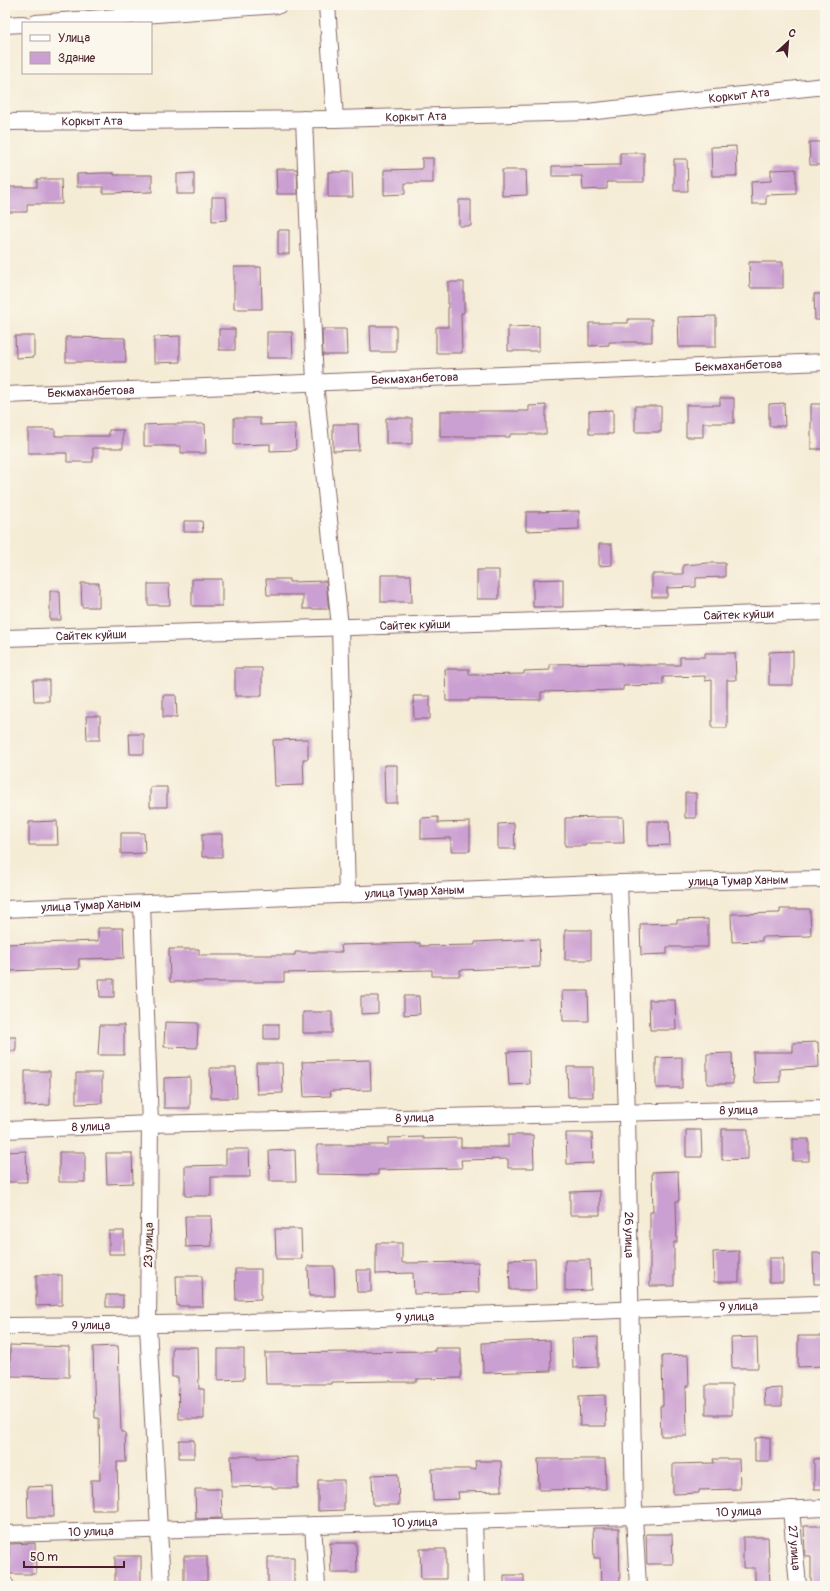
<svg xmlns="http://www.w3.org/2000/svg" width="830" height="1591" font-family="Pangolin,sans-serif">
<rect width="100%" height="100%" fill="#fbf7ec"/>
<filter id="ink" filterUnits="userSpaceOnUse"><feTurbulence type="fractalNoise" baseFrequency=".025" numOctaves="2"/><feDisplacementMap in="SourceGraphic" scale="8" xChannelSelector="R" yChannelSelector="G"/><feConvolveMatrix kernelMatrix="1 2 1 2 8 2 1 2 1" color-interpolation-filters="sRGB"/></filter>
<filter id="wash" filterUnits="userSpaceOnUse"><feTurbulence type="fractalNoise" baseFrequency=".012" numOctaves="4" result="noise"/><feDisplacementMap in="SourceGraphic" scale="16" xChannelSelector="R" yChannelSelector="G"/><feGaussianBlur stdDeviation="0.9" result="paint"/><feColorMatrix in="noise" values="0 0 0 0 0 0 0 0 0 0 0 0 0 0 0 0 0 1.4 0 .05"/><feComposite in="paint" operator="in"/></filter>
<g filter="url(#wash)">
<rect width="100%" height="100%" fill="#f5ecd6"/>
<g id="blocks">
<path fill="#ca9fd1" d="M809,142h11v23h-10z
M736,146l1,30h-25l-1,-29z
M620,153h24v29h-37v7l-24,1 -1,-14h-30v-10l68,-1z
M422,158h11v25h-28v11l-21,1v-25l38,-1z
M674,159h13l1,32h-14z
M276,169h21l1,25h-21z
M796,169v25l-30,1v9h-14l-1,-22 20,-1v-11z
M502,170h24l1,25 -25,1z
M328,172h24l1,25h-25z
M103,173h11v2h38v17l-49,1v-6h-26v-13z
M194,173v21h-17v-20z
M37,179h24l1,25h-35v8h-22v-25h32z
M212,197h14l1,23 -15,1z
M459,200h12v26h-12z
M278,230h11v24h-11z
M749,262h34v26h-33z
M234,267h27l1,42h-28z
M448,282h16v31h-3l1,40h-26v-26h12z
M814,294h11v26h-10z
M716,316v31h-37l-1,-30z
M628,319h24v23h-43v3l-20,1v-23h39z
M370,326h26v26h-25z
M539,326v25h-31v-24z
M219,329h16v21h-16z
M322,329h24l1,26h-24z
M267,332h25l1,26h-26z
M15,336h19v21l-18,1z
M180,336v26l-26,1v-26z
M66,337l59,1 1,24h-60z
M720,398h14v25h-31v14h-17v-32h34z
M784,403l1,23h-16v-22z
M811,404h14v45h-14z
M546,405v29h-36v3h-70v-26h89v-5z
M635,406h26v26h-26z
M613,410v24h-24v-23z
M234,418h26v7l35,-1 1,26 -26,1v-7l-36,1z
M386,418h26v26h-26z
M165,424h40l1,29h-25v-7h-37v-21z
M333,424h25l1,26 -26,1z
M28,429h27v7h54v-6h14v18h-30v14h-26v-9h-39z
M579,511v18l-53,2v-19z
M184,521h18l1,11h-19z
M599,544h13v21l-13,1z
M708,563h17v14l-29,1v9l-29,1v9h-15v-23h31v-9z
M477,570h22v29h-22z
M381,575h30l1,27h-31z
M192,579h30v27h-30z
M266,579h23v3l37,-1 3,28h-26v-14h-36z
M563,579v28h-30v-27z
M81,583h18v24h-17z
M148,584h21l1,21h-22z
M50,591h10l1,29h-11z
M793,651v34h-24v-33z
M705,653h30l1,27h-9v48h-15v-48l-7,1v-5l-42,1v8l-40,1v4l-82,2v8l-72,-1v2h-23l-1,-32h24v6l55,-1v-3l26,-1v-6l72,-1v2h58v-8h25z
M235,668h27v28h-27z
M33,680h16v21h-15z
M163,695h13l1,22h-14z
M413,696h17v23h-16z
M86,716h14v24h-13z
M129,734h15v20h-14z
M308,739v20h-5l1,26 -29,1 -2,-46z
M384,765h13v38h-12z
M150,787h17v20h-17z
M685,793h11v25h-11z
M438,817v6l32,-1v29h-19v-13l-30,1v-21z
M603,817h20l1,26h-38v3h-21v-28z
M57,821l1,24h-29v-23z
M648,821h21l1,24 -22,1z
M514,823l1,26h-17v-25z
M121,833h23l1,20 -24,1z
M202,834h20v23h-20z
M780,909h30l1,27 -49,1v4l-30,1 -1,-28 49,-1z
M708,919v28h-41v7l-26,1 -1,-31 37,-1v-3z
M98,928h25l1,30 -45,1v10l-74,2v-27l93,-3z
M565,930h26v30h-26z
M539,939l1,28 -80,3v6h-28v-6l-148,3v9h-114l-1,-33h30v6h96v-3h47l-1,-7 79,-2v3l55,-1v-3z
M99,979h15v18h-14z
M562,991h26l1,30h-26z
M361,996h17v17l-17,1z
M404,996h15l1,18 -16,1z
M649,1000h26l1,30h-26z
M303,1012h29v21h-29z
M165,1022l33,1 -1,25 -33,-1z
M264,1024h15v15h-15z
M100,1025h24v30h-26z
M5,1037h11v14h-11z
M818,1042l1,25 -39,2v13l-26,1 -1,-31h40v-9z
M529,1051l1,33 -21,1 -2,-33z
M732,1053l1,31h-26v-30z
M682,1057v31h-26v-30z
M370,1060l1,30 -41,1 1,5 -27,1 -2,-35z
M256,1063h26l1,30 -26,1z
M567,1067h26v30h-25z
M210,1068h26l1,30h-26z
M25,1071h25v34l-25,1z
M76,1073h26v30l-26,1z
M190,1077v31h-26v-30z
M722,1129h26v30l-26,1z
M686,1130h15l1,27h-16z
M566,1133h26l1,30 -26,1z
M508,1135h25l1,33h-26v-9l-47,1 1,8 -84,2v5l-61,-1v-29h71v-7l35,-1v2l38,-1v9h47z
M793,1139h16v22h-16z
M226,1149h23l1,28h-39v19h-26v-30l41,-1z
M295,1150l1,31h-26l-1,-30z
M26,1151l1,31h-22v-30z
M59,1152h26v30h-26z
M106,1153h26l1,30 -26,1z
M678,1171l1,30h-3l1,41h-3v44h-24v-74h3l-1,-40z
M600,1191v24h-30v-23z
M185,1216h26l1,30 -26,1z
M275,1229h26l1,30h-26z
M109,1231h15v23h-15z
M376,1243h26v20l76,-1 1,30 -65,2 -1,-21 -37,1z
M739,1251v31h-25l-1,-30z
M813,1253h12v31h-11z
M769,1258h14v24h-14z
M535,1259l1,31h-26l-1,-30z
M565,1260h25l1,30 -26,1z
M308,1266h26l1,30h-26z
M235,1269h26v30l-25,1z
M356,1270h15v22h-14z
M36,1275h26v30l-26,1z
M176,1276h26l1,30h-26z
M106,1295h17v12h-17z
M798,1336h26v30l-26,1z
M598,1337v30l-25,1 -1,-30z
M757,1337l1,31h-26l-1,-30z
M550,1340l1,31 -68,2 -1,-30z
M10,1345l59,2v30l-59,-1z
M118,1346l3,86h4l1,30h-9l1,48h-26l-1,-30h9l-1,-62h-4l-2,-71z
M172,1347h26l1,42h5v30h-25l-1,-42h-6z
M435,1348h26v30l-44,1v3h-26v-1l-60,1v2h-65l-1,-31 170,-2z
M218,1349h26v30l-26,1z
M688,1355l1,31h-3l1,50h-26l-1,-30h3l-1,-50z
M706,1385h26v30h-26z
M782,1388v18h-17l-1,-17z
M605,1395l1,31h-26l-1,-30z
M770,1437v24h-15v-23z
M179,1440h15v18h-15z
M231,1456h26v2l41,-1v31h-26v-2l-40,1z
M825,1458v31h-11v-30z
M538,1459h67l1,30 -67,1z
M713,1459h26l1,30 -41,1v3l-26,1v-30l41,-1z
M475,1461h26l1,30 -44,1 1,7 -26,1 -1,-31h44z
M398,1474l1,31h-26l-1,-30z
M318,1480h26v30l-26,1z
M53,1486l1,31h-26l-1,-30z
M195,1489h26l1,29 -26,1z
M804,1526h21v60h-14v-30h-6z
M593,1528h26l1,58h-19l-1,-28h-6z
M646,1534h26l1,30h-26z
M743,1537h25l2,49h-15v-18h-12z
M35,1543l1,31h-26l-1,-30z
M330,1543h26l1,30h-26z
M420,1549h26v30h-25z
M115,1556h26v30h-26z
M184,1556h23v25l-23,1z
M268,1557h26v29h-26z
M504,1575h20v11h-20z"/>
</g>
</g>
<g filter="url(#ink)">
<use href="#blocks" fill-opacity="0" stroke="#866767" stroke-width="1"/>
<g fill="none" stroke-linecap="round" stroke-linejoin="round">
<g stroke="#866767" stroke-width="18">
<g id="minor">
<path d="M327,5l8,114"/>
<path d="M36,23l243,-18"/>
<path d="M5,25l18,-1"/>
<path d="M304,119l11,264 25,244 7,268"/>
<path id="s1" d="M5,122l330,-3 252,-7 238,-26"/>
<path id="s2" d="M5,395l820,-33"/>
<path id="s3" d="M5,638l820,-26"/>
<path id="s4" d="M619,883l8,231 7,402 4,70"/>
<path d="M142,904l8,220 -2,202 14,260"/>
<path id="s5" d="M5,909l614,-26 206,-4"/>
<path id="s6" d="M5,1130l145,-6 675,-16"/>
<path id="s7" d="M5,1326c273,-1 547,-16 820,-22"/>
<path id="s8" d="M791,1509l7,77"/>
<path d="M474,1521l2,65"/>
<path d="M313,1525l4,61"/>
<path id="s9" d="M5,1534l629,-18 191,-8"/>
<path d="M5,1584v2"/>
</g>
</g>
<use href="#minor" stroke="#fff" stroke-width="16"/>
</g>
</g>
<g text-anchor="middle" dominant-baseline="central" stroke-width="3" stroke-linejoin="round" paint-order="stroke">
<g font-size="12" fill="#4a1f2b" stroke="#fbf7ec">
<text stroke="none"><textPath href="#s1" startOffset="735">Коркыт Ата</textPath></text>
<text stroke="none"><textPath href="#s1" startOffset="411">Коркыт Ата</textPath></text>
<text stroke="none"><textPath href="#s1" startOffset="87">Коркыт Ата</textPath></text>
<text stroke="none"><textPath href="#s2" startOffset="734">Бекмаханбетова</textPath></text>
<text stroke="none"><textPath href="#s2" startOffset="410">Бекмаханбетова</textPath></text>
<text stroke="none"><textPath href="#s2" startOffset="86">Бекмаханбетова</textPath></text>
<text stroke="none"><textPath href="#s3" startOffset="734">Сайтек куйши</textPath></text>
<text stroke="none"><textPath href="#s3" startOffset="410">Сайтек куйши</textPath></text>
<text stroke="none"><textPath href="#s3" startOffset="86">Сайтек куйши</textPath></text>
<text stroke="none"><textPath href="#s5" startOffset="734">улица Тумар Ханым</textPath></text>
<text stroke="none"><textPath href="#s5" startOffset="410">улица Тумар Ханым</textPath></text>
<text stroke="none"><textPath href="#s5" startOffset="86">улица Тумар Ханым</textPath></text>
<text stroke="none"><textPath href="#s6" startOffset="734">8 улица</textPath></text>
<text stroke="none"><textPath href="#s6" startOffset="410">8 улица</textPath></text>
<text stroke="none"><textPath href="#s6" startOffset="86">8 улица</textPath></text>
<text stroke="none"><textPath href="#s4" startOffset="352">26 улица</textPath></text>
<text transform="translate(149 1245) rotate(-89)">23 улица</text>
<text stroke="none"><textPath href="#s7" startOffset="734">9 улица</textPath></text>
<text stroke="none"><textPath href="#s7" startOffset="410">9 улица</textPath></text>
<text stroke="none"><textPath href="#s7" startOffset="86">9 улица</textPath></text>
<text stroke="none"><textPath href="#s9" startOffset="734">10 улица</textPath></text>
<text stroke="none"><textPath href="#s9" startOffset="410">10 улица</textPath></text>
<text stroke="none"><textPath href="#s9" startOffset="86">10 улица</textPath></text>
<text stroke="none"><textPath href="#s8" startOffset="39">27 улица</textPath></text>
</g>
</g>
<rect width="830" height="1591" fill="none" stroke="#fbf7ec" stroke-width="20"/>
<rect x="22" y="22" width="130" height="52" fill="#fbf7ec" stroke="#b4a19f"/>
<rect x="30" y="35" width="20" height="6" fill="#ffffff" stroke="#b4a19f"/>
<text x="58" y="42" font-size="12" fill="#4a1f2b">Улица</text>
<rect x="30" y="52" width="20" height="12" fill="#ca9fd1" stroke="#b4a19f"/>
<text x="58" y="62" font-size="12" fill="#4a1f2b">Здание</text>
<g transform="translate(788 42) rotate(26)" stroke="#fbf7ec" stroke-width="3" paint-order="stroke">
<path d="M0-3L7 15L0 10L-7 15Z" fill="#4a1f2b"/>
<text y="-6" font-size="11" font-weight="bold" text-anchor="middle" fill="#4a1f2b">С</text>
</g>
<path d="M24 1561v6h100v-6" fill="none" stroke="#4a1f2b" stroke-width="2"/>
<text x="30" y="1561" font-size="12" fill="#4a1f2b" stroke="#fbf7ec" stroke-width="3" paint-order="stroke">50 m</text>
</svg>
